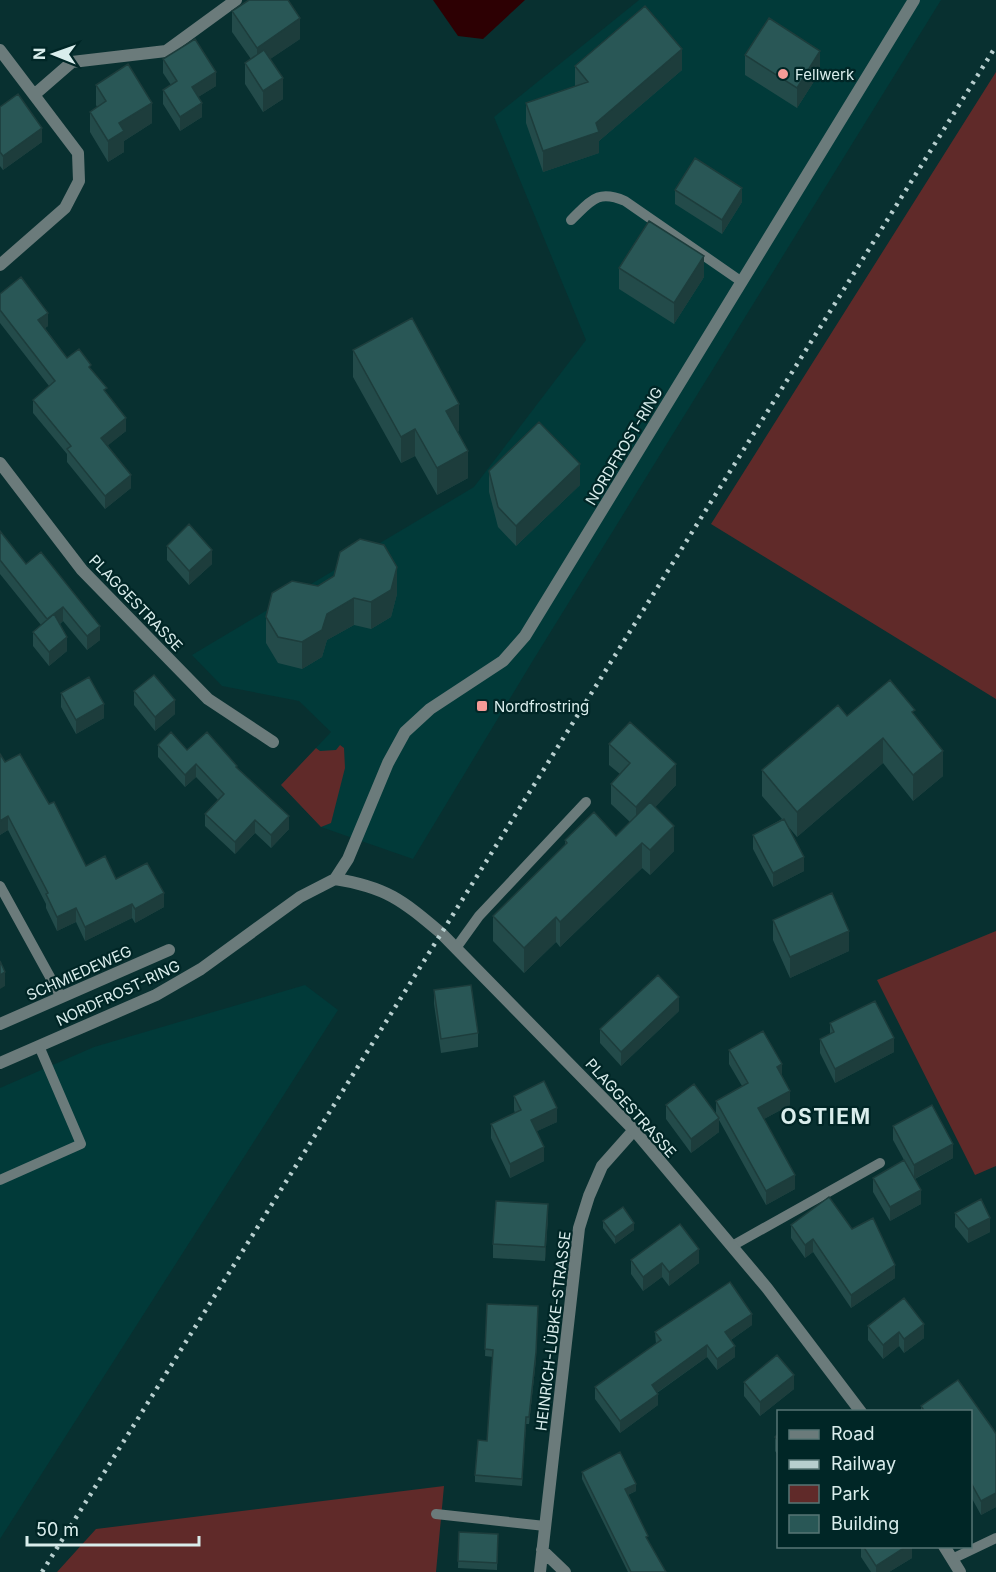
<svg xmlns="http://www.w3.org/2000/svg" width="996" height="1572" font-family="Inter,sans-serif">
<rect width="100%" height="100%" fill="#083030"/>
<path fill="#013a39" d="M639,0h302l-409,662 -119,197 -92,-32 -40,-42 50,-53 -32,-31 -77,-15 -30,-31 282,-168 112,-147 -92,-223z
M305,985l33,25 -338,529v-451l94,-41z"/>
<path fill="#602a29" d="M996,72v627l-285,-175z
M340,745l4,3 1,20 -14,55 -10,4 -40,-42 35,-37 4,3 16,-1z
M996,931v235l-21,9 -98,-195z
M444,1486l-8,86h-379l39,-43z"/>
<path fill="#2d0003" d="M433,0h92l-42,39 -25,-3z"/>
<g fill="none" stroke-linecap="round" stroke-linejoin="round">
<path stroke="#6b7b7b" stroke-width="10" d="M571,220c20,-19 26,-31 54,-19l117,81
M0,886l61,111
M456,948l23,-32 107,-114
M0,1180l81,-36 -42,-98
M732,1246l148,-83
M436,1514l109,12
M952,1559l44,-21"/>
<path stroke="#6b7b7b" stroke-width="12" d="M0,50l78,103 1,28 -14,27 -65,57
M34,95l38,-33 94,-11 70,-51
M0,463l82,107 126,129 65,43
M0,1024l169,-74
M542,1550l23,22
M540,1572l39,-344 10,-32 13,-30 32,-36"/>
<path stroke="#6b7b7b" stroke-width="12" d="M335,879c51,8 67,21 106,54l193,197 133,158 94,124
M0,1063l156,-68 45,-26 99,-72 35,-18 13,-20 40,-96 17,-31 25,-23 73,-48 22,-25 389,-636
M944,1546l16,26"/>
<path stroke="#b7cece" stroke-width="4.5" stroke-dasharray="3 6" stroke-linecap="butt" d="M42,1572l954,-1526"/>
</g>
<path fill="#234b4a" d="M232,11l68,28 -30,20 13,40 -20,13 -18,-28v-21l6,-4 -19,-27z
M745,55l75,17 -23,36 -52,-33z
M163,59l53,27 -18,11 4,20 -22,14 -17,-27v-14l8,-5 -8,-12z
M575,66l107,4 -83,71v12l-56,19 -17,-49v-20l49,-17z
M96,85l56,38 -28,18v11l-16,10 -18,-30v-20l7,-5 -1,-2z
M0,107l42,35 -39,28 -3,-4z
M675,190l67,12 -20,32 -47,-30z
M619,268l85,9 -30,47 -55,-35z
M0,294l48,32 -3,2 22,30 24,12 16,24 19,37 -18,14 23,43 -26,21 -38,-47v-8l-34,-41v-13l16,-14 -49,-63z
M353,350l106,81 -2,1 11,46 -31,17 -22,-39 -14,7 -48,-86z
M489,471l91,14 -64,61 -18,-19 -9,-35z
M0,531l26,33 74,76 -13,10 -24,-29 -3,3 7,27 -18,15 -16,-20v-14l8,-7 -41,-51z
M167,546l45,18 -23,21 -22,-25z
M318,586l79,8 -6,23 -20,12 -17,-4 -27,15 -5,17 -20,12 -24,-6 -12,-20v-26z
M134,691l41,23 -20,17 -21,-26z
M61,693l43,25 -28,16 -15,-27z
M847,716h68l28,60 -30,25 -30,-38 -86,74 -10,-12 17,46 -31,16 -20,-38v-14l29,-16 -20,-23v-26z
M609,744l67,41 -21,22 19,44 -24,24 -8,-7 -82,79 -4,-5 -32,31 -31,-32v-25l72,-70v-6l51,-4 14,-14 -19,-18v-20l9,-10 -11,-9z
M158,745l29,5 50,19 52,60 -18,19 -16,-15 -20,21 -30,-28v-12l13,-14 -22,-23 -11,10 -27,-30z
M0,754l5,8 81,104 30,13 48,28 -29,16 -3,-5 -47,23 -9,-19 -19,9 -11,-23v-4l-38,-74 -8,5z
M773,920l76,31 -59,27 -17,-38z
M434,990l44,43v14l-37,6 -7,-49z
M679,1011l-58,55 -21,-23v-14z
M830,1023l64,29 -59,31 -15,-30v-14l10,-5z
M729,1050l53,27 8,28 -26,14 31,70 -29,16 -47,-85v12l-28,21 -25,-34v-14l50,9v-13l26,-15 -13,-22z
M514,1096l43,26 -20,9 7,30 -34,17 -19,-40v-14l24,-11 -1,-3z
M893,1126l60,32 -38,21 6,25 -31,17 -17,-29v-14l36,-9 -16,-29z
M955,1213l35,19 -22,11 -13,-16z
M548,1218l-3,43 -52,-3v-14z
M603,1221l31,9 -19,14 -12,-16z
M791,1225l61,4 43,49 -44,30 -38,-56 -8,6 -14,-20z
M631,1260l68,3 -30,23 -7,-9 -19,14 -12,-17z
M487,1304l49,55 -7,65h-3l-4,62 -47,-4v-7l12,-34 6,-84 -8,-1z
M752,1325l-21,15 4,17 -18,13 -10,-13 -50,36 1,12 -38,28 -25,-34v-12l61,-43 -1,-12z
M868,1326l56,12 -20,15 -5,-7 -16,13 -15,-19z
M958,1380l35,49 3,5v73l-15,8 -11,-20v-83h-49v-6z
M744,1382l50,7 -34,27 -16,-20z
M778,1434v21l-3,-4v-14z
M582,1472l54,19 -8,4 20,46 18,31h-38l-46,-93z
M459,1532l39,2 -1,36 -39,-2z
M861,1546h51v12l-23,14h-18l-10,-15z"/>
<path fill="#1d3d3c" d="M300,18v21l-43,29v-20z
M682,49v21l-83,71v12l-56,19v-21l53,-28z
M820,51v21l-23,36v-20z
M216,72v14l-24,15v-14z
M283,78v21l-20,13v-21z
M152,103v20l-28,18v11l-16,10v-21l11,-18z
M202,103v14l-22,14v-14z
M42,128v14l-39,28v-14z
M742,188v14l-20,32v-14z
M704,256v21l-30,47v-21z
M48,313v13l-10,7v-13z
M459,404v27l-13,7v-27z
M126,418v13l-25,20v-13z
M415,429v27l-14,7v-26z
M468,451v27l-31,17v-27z
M580,464v21l-64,61v-20z
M131,475v13l-26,21v-13z
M212,550v14l-23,21v-14z
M397,567v27l-6,23 -20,12v-27z
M354,598v27l-27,15 -5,17 -20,12v-27l25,-28z
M63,607v14l-16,12v-14z
M100,626v14l-13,10v-14z
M67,637v14l-18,15v-14z
M175,700v14l-20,17v-14z
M104,704v14l-28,16v-14z
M883,738v25l-86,74v-25z
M943,751v25l-30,25v-26z
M196,764v13l-11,10v-12z
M676,764v21l-40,43v-21z
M8,816v14l-8,5v-14z
M289,816v13l-18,19v-13z
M255,820v13l-20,21v-12z
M674,826v25l-24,24v-25z
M642,843v25l-82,79v-25z
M804,857v14l-31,16v-14z
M164,893v14l-29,16v-14z
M132,904v14l-47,23v-14z
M76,908v14l-19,9v-14z
M556,917v25l-32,31v-25z
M849,931v20l-59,27v-21z
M5,972v14l-5,3v-14z
M679,997v14l-58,55v-14z
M894,1038v14l-59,31v-14z
M782,1064v14l-5,-11z
M790,1091v14l-32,17v-14z
M557,1108v14l-26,12v-14z
M719,1118v14l-28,21v-14z
M953,1144v14l-39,21v-14z
M544,1147v14l-34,17v-14z
M795,1175v14l-29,16v-14z
M921,1190v14l-31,17v-14z
M548,1204v14l-3,43v-14z
M990,1218v14l-22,11v-14z
M634,1223v7l-19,14v-7z
M813,1239v13l-8,6v-13z
M699,1249v14l-30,23v-14z
M662,1263v14l-19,14v-14z
M895,1265v13l-44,30v-13z
M538,1306l-2,53 -7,65v-7z
M752,1314v11l-27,19v-12z
M924,1324v14l-20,15v-14z
M899,1332v14l-16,13v-14z
M707,1345v12l-55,39v-11z
M735,1346v11l-18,13v-11z
M794,1375v14l-34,27v-14z
M658,1394v11l-38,28v-12z
M636,1484v7l-11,5v-7z
M996,1493v14l-15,8v-14z
M907,1546h5v12l-23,14h-13v-6z"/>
<path fill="#295756" stroke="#1d3d3c" stroke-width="1.5" d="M249,0h39l12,18 -43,30 -25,-37z
M645,6l37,43 -86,74 3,9 -56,19 -17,-48 62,-21 -13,-16z
M769,18l51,33 -23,37 -52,-33z
M195,39l21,33 -24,15 10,16 -22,14 -17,-27 14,-9 -14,-22z
M264,50l19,28 -20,13 -18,-28z
M128,64l24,39 -33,20 5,8 -16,10 -18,-29 16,-11 -10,-16z
M18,94l24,34 -39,28 -3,-4v-45z
M695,158l47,30 -20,32 -47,-30z
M649,221l55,35 -30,47 -55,-35z
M21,277l27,36 -10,7 29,38 12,-9 12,16 -2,2 18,21 -3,2 22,28 -25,20 30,37 -26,21 -38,-47 4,-3 -38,-46 22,-19 -55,-71v-16z
M412,318l47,86 -13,7 22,40 -31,17 -22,-39 -14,8 -48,-87z
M539,422l41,42 -64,62 -18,-19 -9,-36z
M189,524l23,26 -23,21 -22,-25z
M0,531l26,33 15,-12 59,74 -13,10 -24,-29 -16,12 -47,-59z
M360,539l24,6 13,22 -6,23 -20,12 -17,-4 -27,16 -5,16 -20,12 -24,-5 -12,-20 6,-24 20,-12 26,5 16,-10 6,-24z
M54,614l13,23 -18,15 -16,-20z
M154,675l21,25 -20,17 -21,-26z
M89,677l15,27 -28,16 -15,-27z
M890,680l25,30 -3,2 31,39 -30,24 -30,-37 -86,74 -35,-42 76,-65 9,11z
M630,722l46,42 -40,43 -25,-23 19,-21 -21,-19z
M171,732l16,18 20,-18 30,34 -1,1 53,49 -18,19 -16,-15 -20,22 -30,-28 19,-20 -28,-30 -11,11 -27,-30z
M0,754l5,8 15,-8 29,50 5,-2 32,64 19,-10 11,23 31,-16 17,30 -29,16 -3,-5 -47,23 -9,-19 -19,9 -11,-23 2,-1 -40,-77 -8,5z
M650,802l24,24 -24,24 -8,-7 -82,79 -4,-5 -32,31 -31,-32 74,-73 -2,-3 29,-28 22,24z
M784,819l20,38 -31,16 -20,-38z
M832,893l17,38 -59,26 -17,-37z
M0,961l5,11 -5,3z
M658,975l21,22 -58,55 -21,-23z
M471,985l7,48 -37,6 -7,-49z
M875,1001l19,37 -59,31 -15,-30 14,-7 -4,-9z
M763,1031l19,33 -5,3 13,24 -32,17 37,67 -29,16 -50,-90 32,-18 -19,-33z
M544,1081l13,27 -26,12 13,27 -34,17 -19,-40 30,-14 -7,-14z
M694,1084l25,34 -28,21 -25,-34z
M932,1105l21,39 -39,21 -21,-39z
M904,1160l17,30 -31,17 -17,-29z
M829,1197l23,32 21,-11 22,47 -44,30 -38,-56 -8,6 -14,-20z
M981,1199l9,19 -22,11 -13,-16z
M496,1201l52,3 -3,43 -52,-3z
M623,1207l11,16 -19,14 -12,-16z
M680,1224l19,25 -30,23 -7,-9 -19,14 -12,-17z
M730,1282l22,32 -27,18 10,14 -18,13 -10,-14 -55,40 6,9 -38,27 -25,-34 66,-47 -6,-8z
M904,1298l20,26 -20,15 -5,-7 -16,13 -15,-19z
M487,1304l51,2 -2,46 -7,65h-3l-4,62 -47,-4 3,-35 9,1 6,-91 -8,-1z
M777,1355l17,20 -34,27 -16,-20z
M958,1380l35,49 3,5v59l-15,8 -11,-20v-69h-45l-4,-6z
M778,1434v7l-3,-4z
M620,1452l16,32 -11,5 23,47 -2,1 20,35h-35l-49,-100z
M459,1532l39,2 -1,29 -39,-2z
M863,1546h44l-31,20z"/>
<g fill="#f59b97" stroke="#002626" stroke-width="2">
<circle cx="783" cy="74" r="6"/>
<rect x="476" y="700" width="12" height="12" rx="3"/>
</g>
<g text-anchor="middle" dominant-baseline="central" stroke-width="4.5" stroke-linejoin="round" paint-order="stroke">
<g font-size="15" fill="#d9edec" stroke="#002626" text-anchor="start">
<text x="795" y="74">Fellwerk</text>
<text x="494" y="706">Nordfrostring</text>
</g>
<g font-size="15" fill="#d9edec" stroke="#002626">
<text transform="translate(624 446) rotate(-59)">NORDFROST-RING</text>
<text transform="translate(136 603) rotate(46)">PLAGGESTRASSE</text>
<text transform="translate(79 973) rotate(-24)">SCHMIEDEWEG</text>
<text transform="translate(118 993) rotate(-25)">NORDFROST-RING</text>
<text transform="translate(631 1108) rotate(48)">PLAGGESTRASSE</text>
<text transform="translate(553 1331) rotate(-83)">HEINRICH-LÜBKE-STRASSE</text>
</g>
<g font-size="21" font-weight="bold" letter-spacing="1.5" fill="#d9edec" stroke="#002626">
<text x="826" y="1116">OSTIEM</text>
</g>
</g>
<rect x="777" y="1410" width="195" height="138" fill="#002626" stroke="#577675" stroke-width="1.5"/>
<rect x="789" y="1430" width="30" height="9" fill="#6b7b7b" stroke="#577675" stroke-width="1.5"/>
<text x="831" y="1440" font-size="18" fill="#d9edec">Road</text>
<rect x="789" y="1460" width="30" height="9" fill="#b7cece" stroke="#577675" stroke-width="1.5"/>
<text x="831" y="1470" font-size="18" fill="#d9edec">Railway</text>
<rect x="789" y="1485" width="30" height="18" fill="#602a29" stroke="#577675" stroke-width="1.5"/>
<text x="831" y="1500" font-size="18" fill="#d9edec">Park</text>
<rect x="789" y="1515" width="30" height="18" fill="#295756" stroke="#577675" stroke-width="1.5"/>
<text x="831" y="1530" font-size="18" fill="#d9edec">Building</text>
<g transform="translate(54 54) rotate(271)" stroke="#002626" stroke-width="4.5" paint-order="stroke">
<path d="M0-4.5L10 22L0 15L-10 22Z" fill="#d9edec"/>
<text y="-9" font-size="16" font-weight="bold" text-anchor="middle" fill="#d9edec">N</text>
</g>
<path d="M27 1536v9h172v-9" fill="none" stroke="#d9edec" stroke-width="3"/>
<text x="36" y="1536" font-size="18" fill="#d9edec" stroke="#002626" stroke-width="4.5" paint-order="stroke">50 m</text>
</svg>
